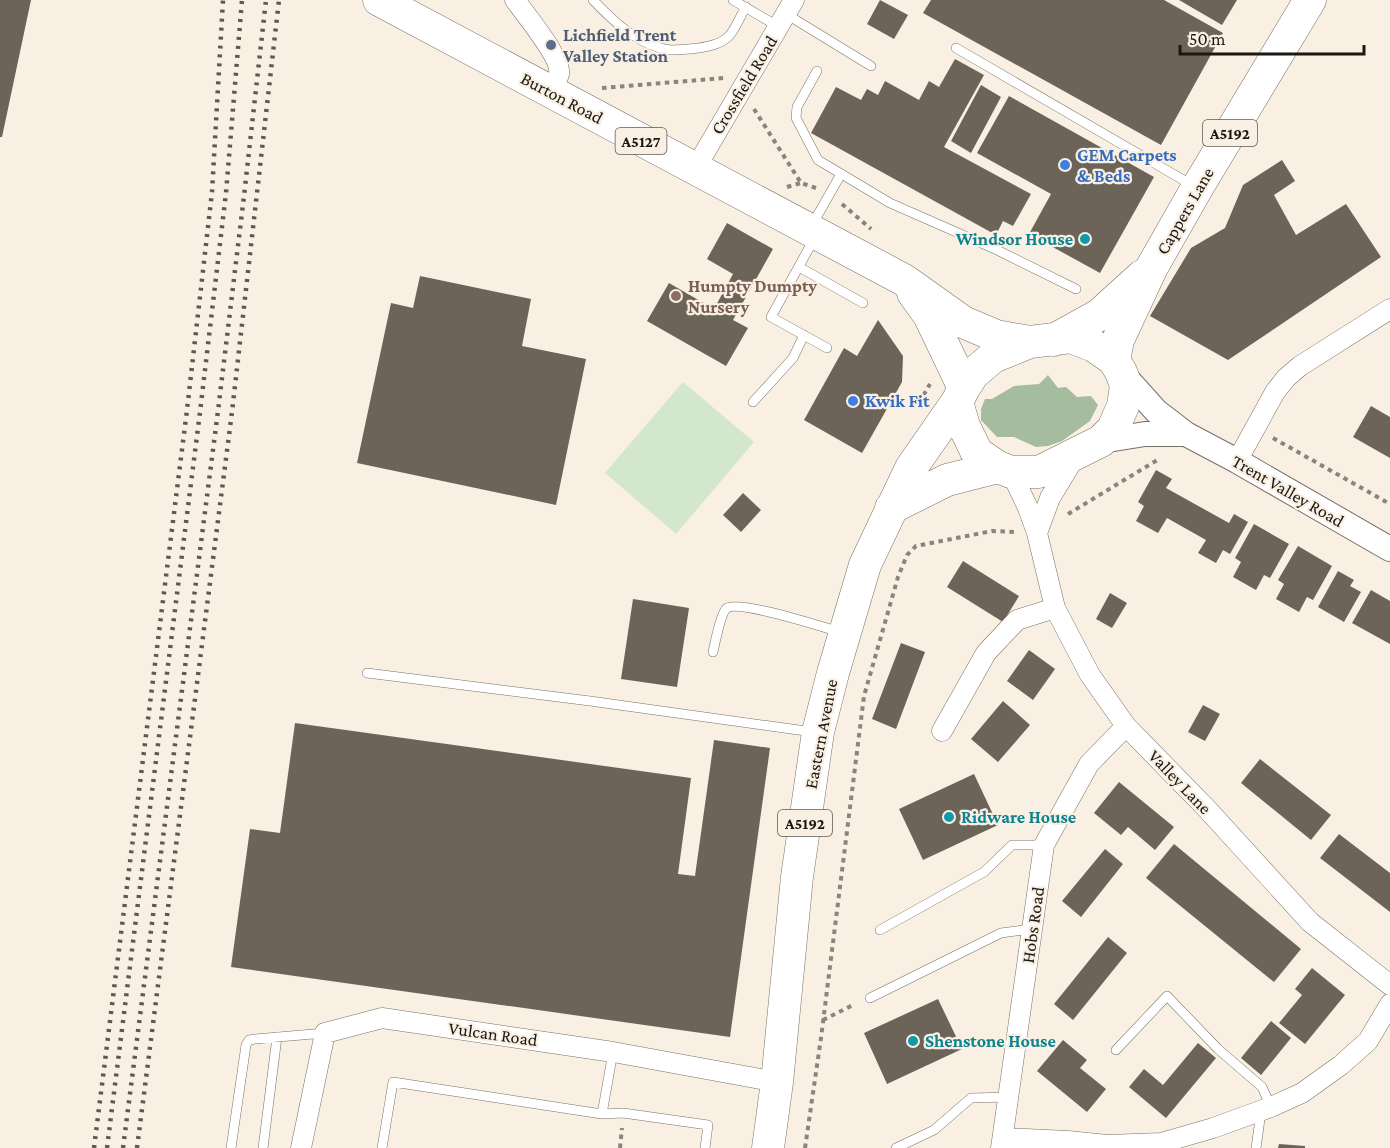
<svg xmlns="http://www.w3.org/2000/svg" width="1390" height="1148" font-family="'Crimson Pro',serif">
<rect width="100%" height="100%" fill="#f9f0e3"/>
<path fill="#d3e7cd" d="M683,382l71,60 -78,92 -71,-61z"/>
<path fill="#a5bd9e" d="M1048,375l10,13 8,-1 11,10 14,-1 7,9 -8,16 -28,20 -14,5 -12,1 -22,-10h-17l-16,-17v-11l4,-10h7l22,-13 25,-2z"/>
<path fill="#6c6459" d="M0,0h31l-29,137h-2z
M880,0l28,15 -14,24 -27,-15z
M931,0h233l59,33 -62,112 -238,-132z
M1179,0h58l-15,25z
M955,59l29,16 -40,72 87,47 -18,32 -10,-5 -7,14 -185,-102 25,-46 25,13 6,-11 11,6 7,-14 34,19 10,-19 10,6z
M981,85l20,12 -30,56 -20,-12z
M1009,96l145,81 -54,96 -71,-39 22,-40 -74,-41z
M1282,160l13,21 -21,14 22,40 50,-31 35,53 -153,103 -78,-44 41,-68 34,-20 18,-43z
M727,223l46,26 -40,71 15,8 -22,38 -79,-45 22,-38 45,26 19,-35 -26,-15z
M420,276l111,23 -9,47 64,13 -30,146 -199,-42 34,-160 22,5z
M878,320l25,36 -1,26 -40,71 -58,-33 40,-72 13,8z
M1371,406l19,11v41l-37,-21z
M1156,470l16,9 -6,9 63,35 5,-9 14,8 -18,32 -7,-4 -7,13 -18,-10 8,-13 -39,-22 -9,15 -22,-12 8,-15 -6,-4z
M743,493l18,17 -20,22 -18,-17z
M1254,524l35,20 -19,34 -6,-3 -8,15 -23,-13 8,-15 -6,-4z
M1298,546l34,20 -19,34 -6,-3 -8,15 -23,-13 8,-15 -6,-4z
M963,561l56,35 -16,26 -56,-35z
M1338,571l16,9 -4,6 11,6 -17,30 -26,-15z
M1371,590l19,11v43l-38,-21z
M1110,593l17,10 -15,25 -16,-9z
M633,599l56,9 -12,79 -56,-8z
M901,643l24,9 -29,77 -24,-10z
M1029,650l26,19 -22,31 -26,-19z
M1003,701l27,24 -32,37 -27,-23z
M1203,705l17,9 -15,27 -17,-9z
M295,723l396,55 -13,96 17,2 19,-136 56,8 -40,289 -499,-70 19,-138 30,4z
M1260,759l71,56 -20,25 -70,-57z
M974,774l24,51 -75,35 -24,-51z
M1119,782l55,45 -19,23 -27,-23 -7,8 -27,-22z
M1339,834l51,39v39l-70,-54z
M1174,844l127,105 -27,33 -128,-104z
M1105,849l18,15 -42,53 -19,-16z
M1108,937l19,16 -54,67 -19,-16z
M1312,968l33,27 -40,49 -26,-21 23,-28 -7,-6z
M938,999l24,50 -75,35 -23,-51z
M1271,1021l20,17 -30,37 -20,-17z
M1063,1040l24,20 -7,8 26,21 -19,23 -50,-41z
M1198,1043l18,15 -50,60 -37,-31 15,-18 19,16z
M1279,1144l26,2v2h-27z"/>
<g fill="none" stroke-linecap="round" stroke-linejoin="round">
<g stroke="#787065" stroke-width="10">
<path id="service" d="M593,0c20,21 47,47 78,50 9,0 19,-1 28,-2 11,-2 22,-4 30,-12 7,-8 11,-20 17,-29
M733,0l46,27
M786,14l85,52
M956,48l236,137
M817,71l-20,36 -1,11 22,42 72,43 107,47 79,39
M812,225l29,-51
M814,239l-43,78 56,31
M799,267l64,36
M753,402l40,-44 11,-23
M713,652c2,-9 8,-40 14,-44 13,-8 95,19 113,24
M367,673l223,28 223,31
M880,930l104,-58 28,-27h32
M870,998l131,-65 31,-4
M1116,1050l51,-54 51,53 44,38 9,20
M602,1114l11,-62
M231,1148l15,-103 3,-5 6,-1 70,-6
M263,1148l14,-111
M382,1148l11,-66 209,32 21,-1 85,12 -3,23
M896,1148l38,-18 37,-32 38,-1
M1256,1148l5,-36"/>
</g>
<g stroke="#787065" stroke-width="21">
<path id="minor" d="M515,0c10,14 47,58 44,74 -1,5 -6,12 -9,17
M695,169l99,-169
M1237,461l38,-69 11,-14 14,-12 90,-57
M1011,472l17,36 9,25 18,75 35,67 36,51 82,84 102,112 80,63
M1037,533l13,-35 26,-43
M942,731l44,-78 31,-33 38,-12
M1003,1138l65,3 39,4 54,-2 52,-15 58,-21 31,-14 39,-28 27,-24 22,-37
M301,1148l24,-115 57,-15 231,34 164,30
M1001,1148l43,-303 45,-81 37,-38"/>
</g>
<g stroke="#787065" stroke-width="26">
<path id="tertiary" d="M1121,372l35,39 30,23 51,27 153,88
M1101,441l44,-7h41"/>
</g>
<g stroke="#787065" stroke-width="33">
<path id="trunk" d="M379,0l525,280 59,42 33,14 34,6 41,-5 23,9 20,14 7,12 5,13 -3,21 -10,23 -12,12 -62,31h-28l-13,-5 -21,-14 -13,-27 -7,-24
M913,293l16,22 35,73
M1054,340l45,-25 43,-39
M1114,360l4,-20 34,-73 45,-79 113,-188
M891,508l56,-28 51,-13
M768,1148l9,-66 20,-205 21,-145 15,-59 32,-108 46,-97 46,-66 7,-14 9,-14 20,-17 37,-15"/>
</g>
<path stroke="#8a847b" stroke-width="4" stroke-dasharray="4.5 4.5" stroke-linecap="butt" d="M602,88l122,-10
M754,109l47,74 15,5
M787,187l14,-4
M842,204l29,25
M919,403l11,-19
M1273,438l117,66
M1068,514l91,-55
M823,1020l32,-16
M620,1148l2,-20
M805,1148l16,-110 43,-342 34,-119 9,-22 9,-9 76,-15 23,1"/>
<use href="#service" stroke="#fff" stroke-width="9"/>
<use href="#minor" stroke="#fff" stroke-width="20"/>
<use href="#tertiary" stroke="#fff" stroke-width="24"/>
<use href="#trunk" stroke="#fff" stroke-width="32"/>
<path stroke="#5d5851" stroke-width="4.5" stroke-dasharray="3 6" stroke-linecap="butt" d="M94,1148l93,-738 25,-218 11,-192
M107,1148l93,-736 26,-219 16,-193
M123,1148l95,-737 26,-215 22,-196
M137,1148l95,-736 47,-412"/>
</g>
<circle fill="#5c6f8a" stroke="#f9f0e3" stroke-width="2" cx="551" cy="45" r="6"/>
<g fill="#3f7fe0" stroke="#f9f0e3" stroke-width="2">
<circle cx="1065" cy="165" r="6"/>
<circle cx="853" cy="401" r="6"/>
</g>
<g fill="#0f9aa8" stroke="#f9f0e3" stroke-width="2">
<circle cx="1085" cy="239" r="6"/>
<circle cx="949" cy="817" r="6"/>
<circle cx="913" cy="1041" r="6"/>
</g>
<circle fill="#8d6e63" stroke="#f9f0e3" stroke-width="2" cx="676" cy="296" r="6"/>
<g text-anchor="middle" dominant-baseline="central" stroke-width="4.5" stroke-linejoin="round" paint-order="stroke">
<g fill="#f9f0e3" stroke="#5e5951" stroke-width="1.5">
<rect x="1203" y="120" width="54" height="26" rx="4.5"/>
<rect x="615.5" y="128" width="51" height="26" rx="4.5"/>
<rect x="778" y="810" width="54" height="26" rx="4.5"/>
</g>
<g font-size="16" font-weight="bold" fill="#1b1813">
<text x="1230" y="133">A5192</text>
<text x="641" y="141">A5127</text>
<text x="805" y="823">A5192</text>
</g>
<g font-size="18" font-weight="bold" fill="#4e5e75" stroke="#f9f0e3" text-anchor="start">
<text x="563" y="35">Lichfield Trent<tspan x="563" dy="21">Valley Station</tspan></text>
</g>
<g font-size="18" fill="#1b1813" stroke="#f9f0e3">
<text transform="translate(744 85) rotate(-59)">Crossfield Road</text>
<text transform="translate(562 98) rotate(28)">Burton Road</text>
<text transform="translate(1185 211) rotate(-60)">Cappers Lane</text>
<text transform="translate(1288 491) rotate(30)">Trent Valley Road</text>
<text transform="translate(821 734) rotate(-79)">Eastern Avenue</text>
<text transform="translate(1180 782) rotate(46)">Valley Lane</text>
<text transform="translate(1033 925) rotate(-82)">Hobs Road</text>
<text transform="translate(493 1034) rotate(8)">Vulcan Road</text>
</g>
<g font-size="18" font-weight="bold" fill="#366cbe" stroke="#f9f0e3" text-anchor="start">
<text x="1077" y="155">GEM Carpets<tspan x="1077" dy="21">&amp; Beds</tspan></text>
<text x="865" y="401">Kwik Fit</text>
</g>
<g font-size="18" font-weight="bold" fill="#0d838f" stroke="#f9f0e3" text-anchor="start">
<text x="1073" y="239" text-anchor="end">Windsor House</text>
<text x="961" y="817">Ridware House</text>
<text x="925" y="1041">Shenstone House</text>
</g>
<g font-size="18" font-weight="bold" fill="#785e54" stroke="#f9f0e3" text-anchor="start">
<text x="688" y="286">Humpty Dumpty<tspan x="688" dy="21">Nursery</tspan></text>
</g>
</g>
<path d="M1180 45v9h184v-9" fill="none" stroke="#1b1813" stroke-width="3"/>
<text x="1189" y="45" font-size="18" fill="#1b1813" stroke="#f9f0e3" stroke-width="4.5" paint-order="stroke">50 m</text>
</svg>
